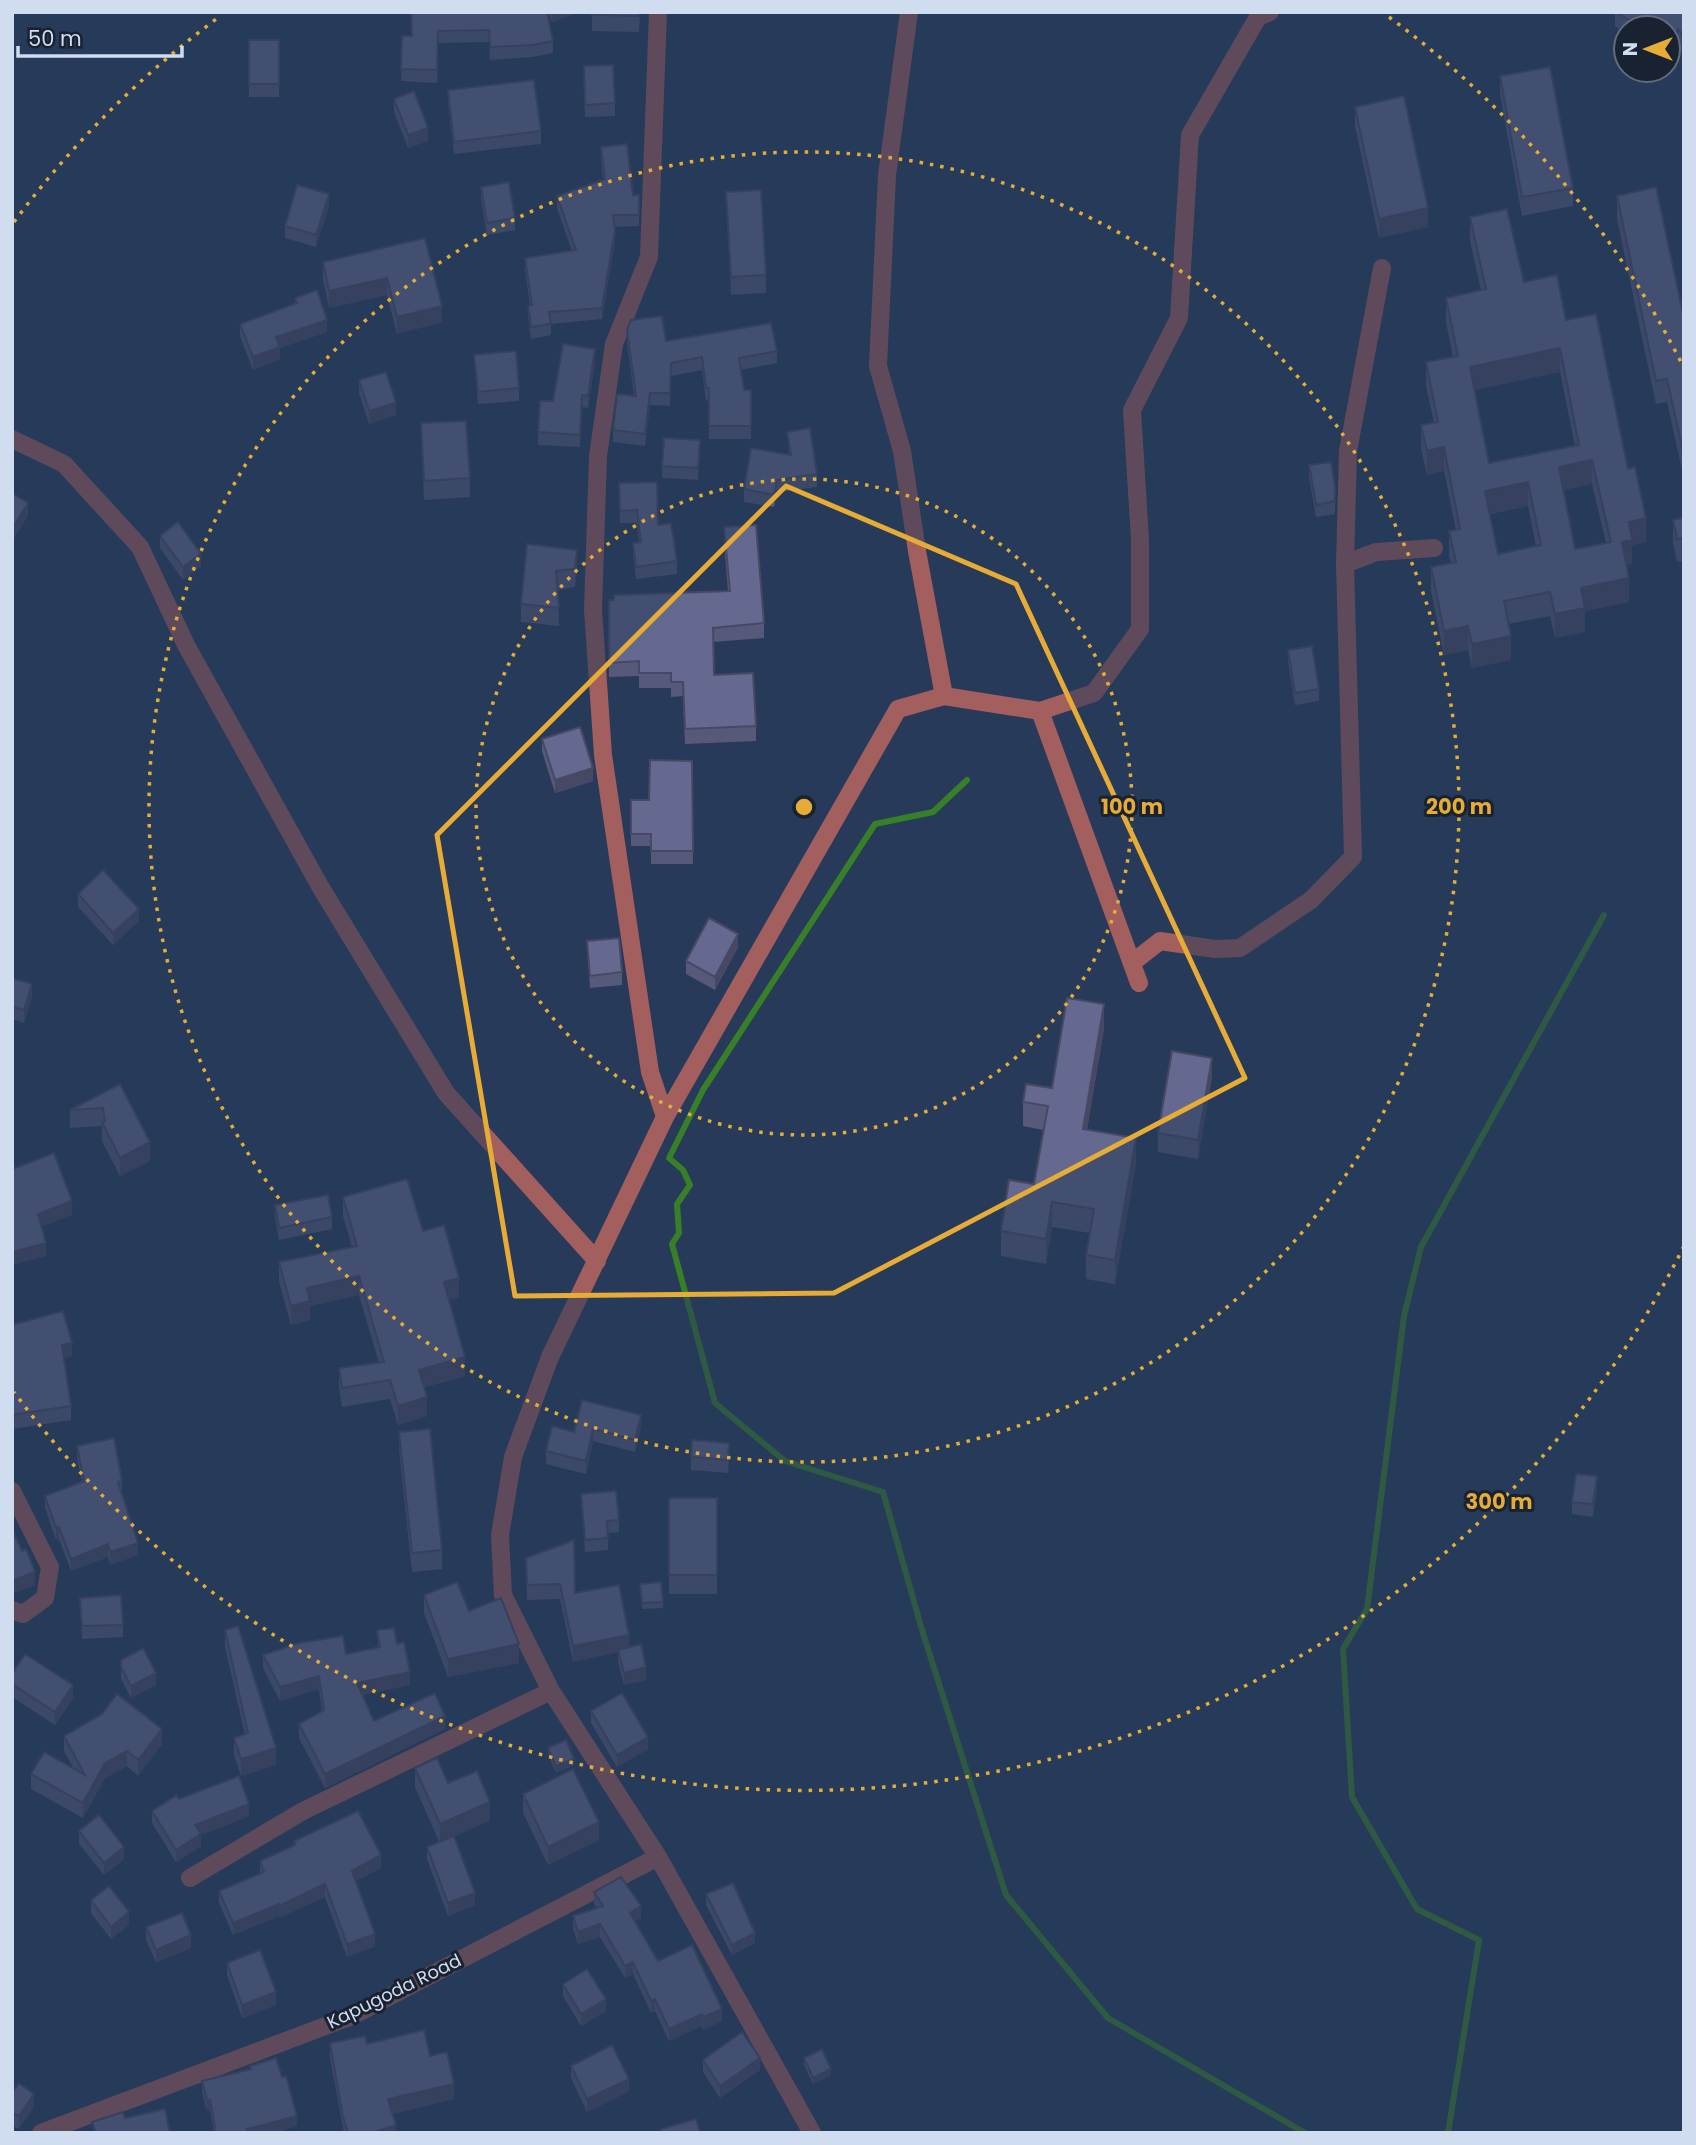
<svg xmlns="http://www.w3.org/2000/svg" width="1696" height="2145" font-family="Poppins,sans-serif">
<rect width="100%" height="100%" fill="#273a5a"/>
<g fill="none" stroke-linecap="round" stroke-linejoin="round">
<path stroke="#388028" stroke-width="6" d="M967,780l-34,32 -58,12 -172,266 -34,68 14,12 7,15 -13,19 2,29 -7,11 43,159 70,58 98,31 39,138 84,265 102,123 197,115
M1448,2133l31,-193 -62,-31 -65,-112 -9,-148 24,-40 37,-293 17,-69 183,-332"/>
<path stroke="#a35e5e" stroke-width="18" d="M658,12l-9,245 -35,87 -16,112 -5,154 10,145 47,317 15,45
M909,12l-22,163 -9,191 24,85 15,100 27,145
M12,439l52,25 76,83 46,98 135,243 125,205 151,168
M1345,564l31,-12 58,-4
M1040,711l99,272
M1132,963l28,-22 55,8 25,-1 71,-48 42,-43 -8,-293 3,-113 34,-183
M12,1491l38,76 -5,31 -22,16 -11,-4
M190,1878l113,-67 248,-120
M41,2133l311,-117 306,-159
M812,2133l-154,-276 -107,-166 -48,-96 -3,-60 13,-78 37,-100 115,-240 233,-408 46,-13 96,15 54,-18 46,-64v-89l-8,-130 47,-92 11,-183 68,-118 12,-5"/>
</g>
<path fill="#57597b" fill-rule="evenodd" d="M411,12l142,29v12l-21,4 -42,3 -1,-18 -51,1 -1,40 -36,-2 1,-45h10z
M548,12h31l-27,10z
M592,12h48l-1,20 -47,-1z
M1615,12h69v41l-6,-8 -10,16v-33h-42v6l-11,-8z
M249,40h30v57h-30z
M584,66l31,37v13l-30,1z
M1500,76l73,112v18l-51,10 -22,-122z
M448,90l93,41v13l-87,10 -6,-52z
M394,99l34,42 -20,7 -14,-36z
M1355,107l73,120 -49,11 -24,-112z
M601,147l32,48h6v31l-24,1v14l-13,78 -51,5v11l-20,4 -3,-22v-11l2,-1 -5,-35v-12l47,-7 -15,-43v-12l46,-16 -2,-21z
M481,187l34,31v12l-28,5 -6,-36z
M726,192l40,83v18l-35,2z
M1617,196l67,122v161l-17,-77 -11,2 -39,-185z
M329,206l-13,41 -31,-9v-12z
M1470,217l54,65 42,38 62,149 18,73 -14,3v19l-5,1 2,37 -44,9v21l-30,6 -5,-22 -42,8 3,36 -39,8 -4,-18 -24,5 -13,-64v-24l20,-4 -2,-8v-24l7,-1 -12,-59 -17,4 -6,-26v-24l13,-2 -8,-37v-24l27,-5 -7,-35v-24l35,-7 -11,-50zM1560,372l15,74 -86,17 -15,-73zM1592,484l14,59 -31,6 -12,-59zM1528,506l8,40 -38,8 -8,-40z
M425,238l17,84 -45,12 -10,-39 -58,13 -6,-29v-17z
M295,298l32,34 -47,16v11l-27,11 -13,-34v-12l55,-21z
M627,330l39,11 111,10v12l-36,7 3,20h7v49h-42v-39l-3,1 -4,-31 -31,6 -1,30 -20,-1 -5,41 -32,-4v-12l21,-34 -7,-53z
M474,355l45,33v13l-41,3z
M595,362l-7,46 -6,-1 -2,40 -42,-2v-13l15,-31z
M359,380l37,35 -27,9 -10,-31z
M421,423l49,55v19l-46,3 -3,-58z
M787,432l30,42v13l-40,5 -3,15 -30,-5v-13l45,-34z
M700,453l-2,27 -36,-2v-12z
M1309,465l26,22v27l-19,3 -7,-39z
M619,483l39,42 19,36v13l-41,5 -3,-24v-12l6,-1 -2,-19h-17z
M1684,518v51l-1,-8 -6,1 -4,-19v-23z
M724,527l40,96v15l-51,4 1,33 42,51v15l-71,3 -2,-48 -12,1v-9h-32v-12l-30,1v-77l119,-9 -4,-50z
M160,536l41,30 -18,14 -23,-32z
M527,544l50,24 -2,19 -17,3 1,36 -38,-4v-18z
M1288,650l31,39v12l-24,4 -7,-43z
M542,739l51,42 -38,12 -13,-42z
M692,761l1,103h-42v-18h-20v-46h18z
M78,894l61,27 -26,24 -35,-38z
M587,941l35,31v13l-32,3z
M738,947l-23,43 -29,-16v-13z
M12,978l20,18 -8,27 -12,-4z
M1104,1029l-17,100 49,34 -21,121 -29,-5v-24l4,-22 -38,-6 -6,37 -45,-8v-25l33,-47 9,-54 -20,-4v-24l29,-14z
M1212,1077l-14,82 -40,-7v-19z
M120,1084l30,77 -30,15 -18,-35v-15l-32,2v-18z
M343,1197l80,34 36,66 -10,3 16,76 -41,11 3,29 -29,9 -8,-26 -48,8 -3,-20v-19l40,-5 -20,-68 -49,11v14l-19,5 -12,-44v-19l73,-15 -9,-31z
M275,1205l57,12v12l-53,11 -4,-23z
M12,1325l60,31 -8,2 7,48v14l-59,9z
M582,1400l59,27 -6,25 -42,-11 -7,33 -40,-10v-13l28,-19z
M399,1432l43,118v19l-30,3 -13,-122z
M77,1446l45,35v12l16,62 -28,10 -2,-8 -37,14 -12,-32 -3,1 -11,-32v-12l37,-14 -5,-24z
M729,1456l-1,17 -37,-3v-13z
M1597,1489l-4,28 -21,-3v-12z
M581,1494l38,26v12l-11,1v17l-23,2z
M669,1498h48v96h-48z
M526,1558l49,35 54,54 17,33 -22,5 -6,-23v-10l-45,10 -13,-63 -33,1z
M640,1590l23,12v6l-21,1z
M424,1595l45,16 50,52 -71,14 -24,-64z
M80,1598l43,27v12l-41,2z
M225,1630l51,135 -35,11 -7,-21v-17l11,-3 -20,-88z
M377,1630l20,14 13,41 -48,10 12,26 71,8 -120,59 -26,-50v-14l23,-13 -3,-22 -39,12 -17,-33v-13l83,-1 32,-6z
M121,1660l35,25 -25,13 -10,-19z
M12,1674l61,24 -18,27 -43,-28z
M591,1711l57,38 -31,18 -26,-44z
M64,1736l98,8 -24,32 -11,-10 -22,12 -22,40 -52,-29v-15l42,-6 -9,-17z
M548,1748l26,17 -18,8 -8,-19z
M415,1768l33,15 42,37 -39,18 24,67 -27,11 -21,-57v-12l12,-5 -24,-55z
M523,1794l76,46 -51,25 -25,-52z
M179,1799l70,17 -48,19v11l-25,16 -24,-39v-12z
M79,1831l45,28 -20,16 -25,-31z
M294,1841l87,27 -26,13 20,65 -28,11 -22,-60 -46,21v-2l-46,19 -14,-32v-12l41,-17v-13l34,-15z
M594,1892l47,26 -6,4 23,39 64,60 -19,9 -1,-4 -33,15 -14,-30 -4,2 -18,-39 -8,4 -25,-41 -22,7 -5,-16v-12l24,-8 -3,-4z
M706,1894l49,49 -23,12 -26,-50z
M91,1900l38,25 -18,14 -20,-26z
M146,1927l45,21 -35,14 -10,-22z
M227,1963l49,42 -34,13 -15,-43z
M563,1984l43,27 -25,15 -18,-30z
M330,2043l37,1 63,12 24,43 -61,15 3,19h-52l-14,-75z
M804,2058l27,17 -18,9 -9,-19z
M703,2060l57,10 -40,28 -17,-26z
M250,2066l47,60 -23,7h-60l-4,-23 -3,1 -5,-19v-11l48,-12z
M571,2066l58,25 -42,21 -16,-34z
M12,2093l22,13 -15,23 -7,-3z"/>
<path fill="#474964" d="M552,12h27l-27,10z
M1678,29v16l-10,17v-16z
M428,128v13l-20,7v-13z
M329,194v12l-13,41v-12z
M1428,208v19l-49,11v-19z
M615,230v11l-13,78v-11z
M387,278v17l-58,13v-17z
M442,306v16l-45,12v-17z
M327,320v12l-47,16v11l-27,11v-13l23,-20z
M1560,348v24l-90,19v-24z
M595,349v13l-7,46v-12z
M650,393v12l-5,41v-12z
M396,403v12l-27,9v-13z
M1444,447v24l-17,4v-24z
M1592,460v24l-33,7v-24z
M777,480v12l-3,15v-12z
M1528,482v24l-43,8v-23z
M28,503v13l-16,26v-13z
M1646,518v24l-14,3v19l-10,2v-24l7,-20z
M577,550v18l-2,19v-18z
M201,554v12l-18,14v-13z
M1629,578v24l-44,9v21l-30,6v-24l26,-26z
M1468,626v24l-24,5v-24z
M1511,636v24l-39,8v-24z
M593,768v13l-38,12v-13z
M139,909v12l-26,24v-12z
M738,934v13l-23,43v-13z
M32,984v12l-8,27v-13z
M1104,1004v25l-21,124v-24z
M1212,1058v19l-14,82v-19z
M1136,1138v25l-21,121v-24z
M150,1142v19l-30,15v-18z
M72,1201v14l-34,13v-14z
M1052,1202v25l-6,37v-25z
M46,1243v13l-34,9v-13z
M359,1276v19l-49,11v14l-19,5v-19l16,-18z
M459,1278v19l-15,4v-19z
M72,1343v13l-10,3v-14z
M465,1357v19l-46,13v-19z
M427,1397v19l-29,9v-19z
M641,1415v12l-6,25v-12z
M593,1429v12l-7,33v-13z
M1597,1476v13l-4,28v-13z
M59,1527v12l-3,1v-12z
M138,1543v12l-28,10v-13z
M108,1544v13l-37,14v-12z
M35,1572v13l-23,9v-13z
M629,1635v15l-56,12v-16z
M519,1644v19l-71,14v-18z
M646,1667v13l-22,5v-12z
M410,1672v13l-53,11v-13z
M156,1673v12l-25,13v-12z
M319,1676v13l-39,12v-14z
M73,1685v13l-18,27v-13z
M445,1716v13l-120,59v-14z
M162,1729v15l-24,32v-16z
M648,1737v12l-31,18v-12z
M276,1748v17l-35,11v-17z
M127,1751v15l-22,12 -22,40v-15l22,-40z
M574,1759v6l-18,8v-7z
M490,1802v18l-50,23v-19z
M249,1804v12l-48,19v11l-25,16v-12l19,-25z
M599,1822v18l-51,25v-18z
M124,1847v12l-20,16v-12z
M381,1855v13l-29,15v-12z
M325,1884v13l-46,21v-12z
M475,1893v12l-27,11v-13z
M279,1904v12l-46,19v-12z
M641,1906v12l-11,7v-12z
M129,1912v13l-18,14v-12z
M600,1924v13l-22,7v-12z
M755,1933v10l-23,12v-10z
M375,1934v12l-28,11v-13z
M191,1935v13l-35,14v-12z
M633,1962v12l-8,4v-12z
M276,1992v13l-34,13v-13z
M606,1999v12l-25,15v-12z
M655,1999v12l-4,2v-12z
M722,2009v12l-19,9v-13z
M702,2014v12l-33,15v-12z
M760,2058v12l-40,28v-12z
M831,2069v6l-18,9v-6z
M629,2079v12l-42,21v-13z
M454,2084v15l-66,16v-16z
M34,2094v12l-15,23v-13z
M207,2100h3v10l-3,1z
M297,2116v10l-23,7h-27v-4z
M396,2125v8h-25z"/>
<path fill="#65688f" stroke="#474964" stroke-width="2" fill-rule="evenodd" d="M411,12h136l6,29 -21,4 -42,2 -1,-17 -51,1 -1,39 -36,-1 1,-33h10z
M592,12h47v4l-47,-1z
M1617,12h67v25l-6,-8 -10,17v-18h-27z
M249,40h30v44h-30z
M613,65l2,38 -30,2 -1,-39z
M1550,67l23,121 -51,9 -22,-121z
M534,80l7,51 -87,11 -6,-52z
M414,91l14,37 -20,7 -14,-36z
M1404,96l24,112 -49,11 -24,-112z
M627,144l6,51h6v20h-26l2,15 -13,78 -53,4 2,12 -20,3 -3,-21 4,-1 -7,-47 51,-8 -19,-54 48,-17 -4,-32z
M509,182l6,36 -28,5 -6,-36z
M297,185l32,9 -13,41 -31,-9z
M1656,187l28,131v138l-17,-77 -11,2 -39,-185z
M761,190l5,85 -35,2 -5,-85z
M1507,209l17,73 33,-7 9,45 30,-6 32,155 7,-2 11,51 -17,4 3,18 -10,2 7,36 -48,10 4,20 -30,6 -5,-22 -46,9 7,35 -39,8 -4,-18 -24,5 -13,-64 25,-5 -7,-31 11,-2 -16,-82 -17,4 -6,-26 17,-3 -12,-60 32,-6 -12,-58 40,-9 -16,-72zM1560,348l19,97 -90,18 -19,-96zM1592,460l19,82 -36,7 -16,-82zM1528,482l13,63 -43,9 -13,-63z
M425,238l17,68 -45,11 -10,-39 -58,13 -6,-29z
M317,290l10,30 -51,17 4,10 -27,10 -13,-33 57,-21 -2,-5z
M662,316l4,25 105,-18 6,28 -38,7 5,32h7v36h-42v-38h-3l-4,-31 -31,6 -1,30h-20l-5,41 -32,-4 4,-36 19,2 -9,-66 4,-10z
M563,344l32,5 -7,47 -6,-1 -2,40 -42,-3 2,-31h13z
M516,351l3,37 -41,4 -4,-37z
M386,372l10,31 -27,8 -10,-31z
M466,421l4,57 -46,3 -3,-58z
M810,428l7,46 -40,6 -3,15 -30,-6 7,-41 40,7 -4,-23z
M664,438l36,2 -2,28 -36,-2z
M1331,462l4,25v14l-19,4 -7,-40z
M657,482l1,43 13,-2 6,38 -41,6 -3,-24 8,-1 -4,-32 -17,1 -1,-28z
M12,493l16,10 -16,26z
M1684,518v27l-1,-7 -6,1 -4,-19z
M178,522l23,32 -18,13 -23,-31z
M756,525l8,98 -51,5 1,47 39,-2 3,53 -71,3 -2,-47h-12v-9h-32v-12l-30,2v-63h5v-5l116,-4 -6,-64z
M527,544l50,6 -2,19 -19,2 3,37 -38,-4z
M1312,646l7,43 -24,4 -7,-43z
M580,727l13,41 -38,12 -13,-41z
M650,760l42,1 1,90h-42v-17h-20v-34h18z
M103,870l36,39 -26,24 -35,-39z
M709,918l29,16 -23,43 -29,-16z
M619,938l3,34 -32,4 -3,-35z
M12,978l20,6 -8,26 -12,-3z
M1067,998l37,6 -21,125 53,9 -21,122 -29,-5 8,-46 -42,-7 -6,37 -45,-8 8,-51 25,4 14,-78 -25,-4 3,-18 26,4z
M1172,1051l40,7 -14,82 -40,-7z
M120,1084l30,58 -30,16 -18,-36 3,-1 -2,-13 -33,2z
M54,1153l18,48 -34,13 8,29 -34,9v-83z
M407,1179l16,52 21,-6 15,53 -15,4 21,75 -46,13 8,27 -29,9 -8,-26 -48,8 -3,-20 45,-6 -25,-86 -52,12 3,13 -19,5 -12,-44 78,-16 -14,-49z
M328,1195l4,22 -53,11 -4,-23z
M63,1311l9,32 -10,2 9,61 -59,9v-90z
M582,1400l59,15 -6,25 -42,-11 -7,32 -40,-10 6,-25 22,6z
M430,1429l12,121 -30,3 -13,-121z
M114,1438l8,43 -4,1 20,61 -28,9 -2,-8 -37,15 -12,-32 -3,1 -11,-32 39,-15 -7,-35z
M692,1440l37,3 -1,17 -37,-3z
M1576,1474l21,2 -4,28 -21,-2z
M616,1491l3,29 -12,1 1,17 -23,2 -4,-46z
M669,1498h48v77h-48z
M12,1529l10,22 4,-2 9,23 -23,9z
M574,1540l1,53 44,-8 10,50 -56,11 -13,-62 -33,1 -1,-27z
M457,1582l12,29 32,-13 18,46 -71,15 -24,-64z
M661,1582l2,20 -21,1 -2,-19z
M121,1595l2,30 -41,1 -2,-28z
M238,1626l38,122 -35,11 -7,-21 14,-5 -23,-103z
M394,1628l3,16 7,-2 6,30 -53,11 17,38 61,-28 10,23 -120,58 -26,-50 25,-14 -5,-34 -39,11 -17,-32 36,-12 44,-7 3,18 34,-7 -3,-17z
M641,1644l5,23 -22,6 -6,-23z
M143,1648l13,25 -25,13 -10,-19v-7z
M25,1654l48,31 -18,27 -43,-28v-10z
M622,1693l26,44 -31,18 -26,-44z
M117,1694l45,35 -24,31 -11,-9 -22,12 -22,40 -52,-29 13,-22 41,23 -21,-39 38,-22z
M566,1740l8,19 -18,7 -8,-18z
M437,1758l11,25 29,-12 13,31 -50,22 -25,-56z
M573,1769l26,53 -51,25 -25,-53z
M239,1776l10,28 -54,21 6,9 -25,16 -24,-39 25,-16 2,4z
M358,1811l23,44 -29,16 23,63 -28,10 -22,-60 -46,22v-2l-46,19 -14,-32 45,-19 -4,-11 35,-16 -1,-4z
M99,1815l25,32 -20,16 -25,-32z
M454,1836l21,57 -27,10 -21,-56z
M621,1877l20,29 -11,7 28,48 34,-16 30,64 -19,8 -1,-3 -33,15 -14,-30 -4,2 -18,-39 -8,4 -25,-42 -22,8 -5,-16 30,-10 -9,-14z
M733,1883l22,50 -23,12 -26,-51z
M109,1886l20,26 -18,15 -20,-27z
M182,1913l9,22 -35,15 -10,-23z
M260,1950l16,42 -34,13 -15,-42z
M587,1969l19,30 -25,15 -18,-30z
M424,2030l6,26 17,-4 7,32 -66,15 8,26 -25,8h-23l-5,-16 -13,-74 35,-7 2,8z
M742,2032l18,26 -40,28 -17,-26z
M612,2045l17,34 -42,20 -16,-33z
M822,2049l9,20 -18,9 -9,-20z
M276,2058l6,19 4,-1 11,40 -50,13 1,4h-32l-6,-33h-3l-5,-19 49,-12 -1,-3z
M19,2083l15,11 -15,22 -7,-3v-20z
M165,2109l5,24h-74l-4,-11 31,-10 2,6z
M696,2119l4,14h-38l-1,-4z"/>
<path d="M0 0H1696V2145H0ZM786,486l230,98 229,494 -411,215 -319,3 -78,-461z" fill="#273a5a" fill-opacity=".55" fill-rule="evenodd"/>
<path fill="none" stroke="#e7ac36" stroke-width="5" stroke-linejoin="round" d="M786,486l230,98 229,494 -411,215 -319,3 -78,-461z"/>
<g fill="none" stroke="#e7ac36" stroke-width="3.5" stroke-dasharray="3.5 7">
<circle cx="804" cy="807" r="328"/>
<circle cx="804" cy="807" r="655"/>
<path d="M1684 1246A983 983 0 0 1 14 1392M14 222A983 983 0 0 1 219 17M1389 17A983 983 0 0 1 1684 368"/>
</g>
<g text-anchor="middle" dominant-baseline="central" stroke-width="6" stroke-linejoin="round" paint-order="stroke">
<g font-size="18" fill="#d0dcf0" stroke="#192230">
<text transform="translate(394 1991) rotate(-26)">Kapugoda Road</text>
</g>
</g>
<circle cx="804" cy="807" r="10" fill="#e7ac36" stroke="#192230" stroke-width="3.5"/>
<g font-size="21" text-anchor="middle" font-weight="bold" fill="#e7ac36" stroke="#192230" stroke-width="6" stroke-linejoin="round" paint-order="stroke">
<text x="1132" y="814">100 m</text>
<text x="1459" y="814">200 m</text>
<text x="1499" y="1509">300 m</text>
</g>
<rect width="1696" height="2145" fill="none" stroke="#d0dcf0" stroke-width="28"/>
<g transform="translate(1647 49) rotate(270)"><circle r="33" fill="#192230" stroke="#626c7d" stroke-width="2"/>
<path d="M0-5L12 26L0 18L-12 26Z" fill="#e7ac36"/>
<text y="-10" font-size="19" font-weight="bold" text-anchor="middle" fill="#d0dcf0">N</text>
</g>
<path d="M18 46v10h164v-10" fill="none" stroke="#d0dcf0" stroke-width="3.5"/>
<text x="28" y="46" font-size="21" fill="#d0dcf0" stroke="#192230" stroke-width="5" paint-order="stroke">50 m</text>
</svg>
